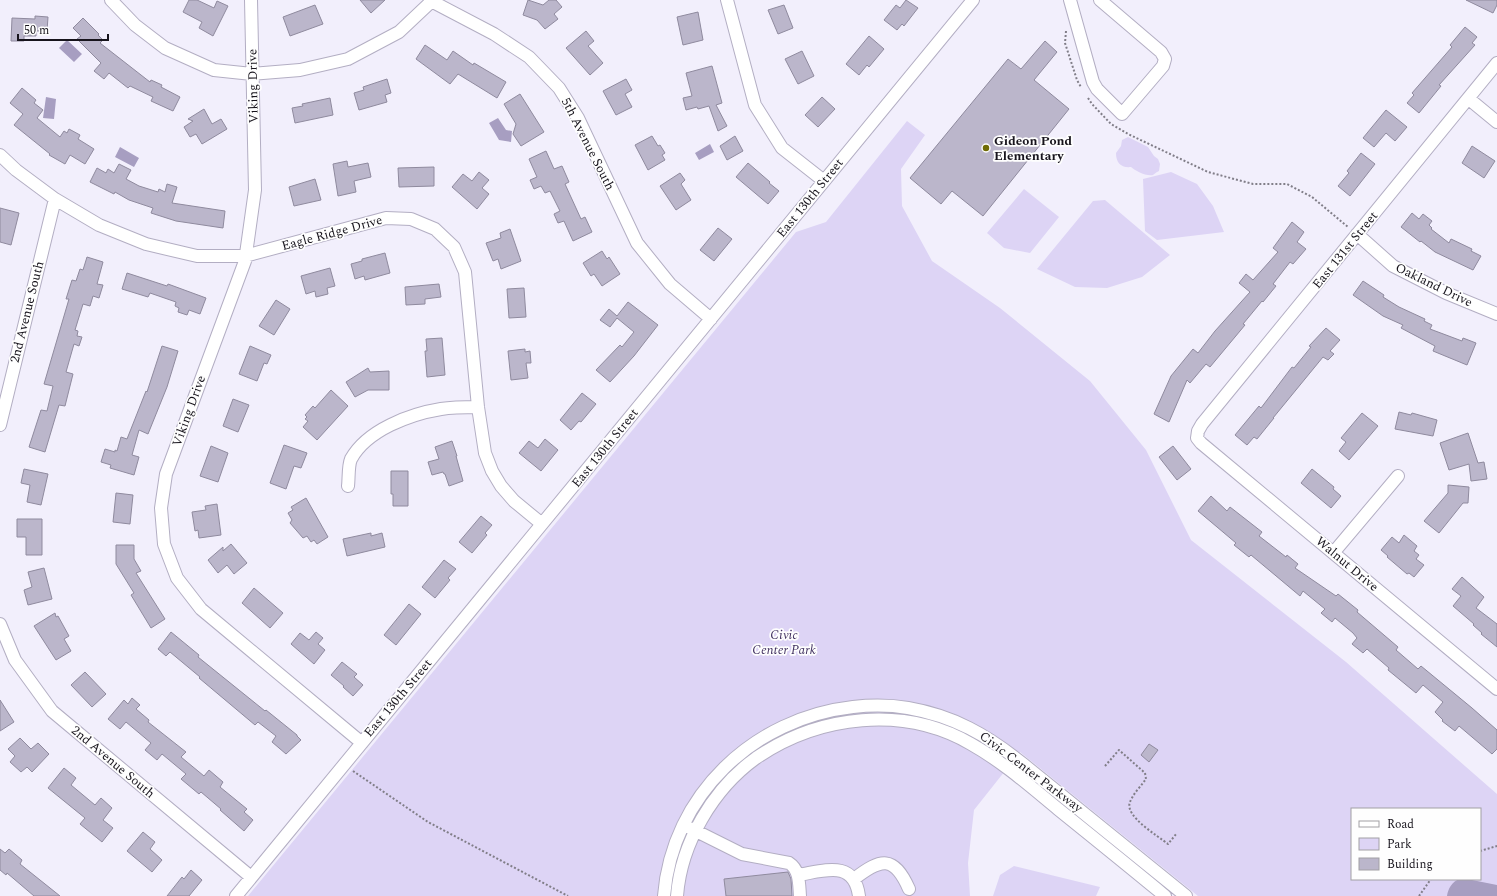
<svg xmlns="http://www.w3.org/2000/svg" width="1497" height="896" font-family="Spectral,serif">
<rect width="100%" height="100%" fill="#f2effc"/>
<path fill="#ddd4f5" fill-rule="evenodd" d="M907,121l18,14 -24,34 1,37 30,55 68,47 90,73 56,69 45,90 155,122 151,132v102h-299l-178,-144 -46,58 -6,53 2,33h-722l548,-664 30,-10zM1352,809h128v70h-128z
M1128,137l20,10 6,9 4,3 2,5 -1,7c-1,0 -6,4 -6,4 -6,2 -19,-5 -22,-8 -10,1 -15,-4 -15,-14l5,-7 1,-6z
M1171,172l26,12 16,22 11,26 -67,8 -12,-9 -2,-52z
M1024,189l35,28 -29,36 -26,-5 -17,-15z
M1105,200l65,55 -28,22 -35,11 -32,-1 -38,-18 56,-68z
M1014,866l86,21 -4,9h-103l7,-21z"/>
<path fill="#a79ec1" d="M67,40l15,14 -8,8 -15,-14z
M46,97l10,2 -2,20 -11,-1z
M498,118l8,12 6,1 -1,11 -12,-2 -10,-17z
M710,144l4,8 -15,8 -4,-7z
M120,147l19,11 -5,9 -19,-10z
M1460,879l12,1 25,5v11h-50c1,-7 5,-15 13,-17z"/>
<path fill="#bbb6cb" stroke="#8f8a9e" d="M189,0h8l17,8 3,-7 11,5 -15,30 -14,-8 3,-6 -19,-10z
M360,0h25l-14,13z
M528,0l15,5 6,-5h7l6,7 -8,7 4,5 -13,10 -8,-9 -14,-5z
M906,0l12,8 -14,18 -2,-2 -5,6 -13,-10 12,-15 4,3z
M1466,0h31v5l-4,8z
M315,5l8,19 -33,12 -7,-19z
M784,5l9,23 -15,6 -10,-24z
M698,12l5,28 -20,5 -6,-28z
M35,16l13,1 -1,14h-11v5h-12v5h-13l1,-23 23,1z
M83,18l16,16 -1,1 5,5 -3,3 50,39 1,-2 11,5 -1,2 19,10 -7,14 -22,-10 2,-4 -23,-11 -2,2 -19,-15 -5,6 -10,-8 7,-8 -24,-24 4,-3 -8,-8z
M1465,27l12,10 -5,6 3,2 -36,40 2,1 -22,27 -12,-10 7,-8 -2,-2 40,-46 -2,-2z
M586,31l8,10 -6,5 15,17 -13,12 -24,-27z
M869,36l15,13 -15,18 -2,-2 -8,10 -13,-11z
M1045,41l12,11 -23,28 35,29 -86,107 -31,-25 -11,13 -31,-26 98,-119 13,10z
M425,45l22,15 6,-9 20,14 1,-2 32,19 -9,16 -39,-24 -8,10 -34,-25z
M802,51l12,25 -16,8 -13,-25z
M712,66l10,37 -6,2 11,21 -9,5 -9,-25 -11,3 -1,-2 -11,3 -3,-12 9,-2 -6,-23z
M387,79l4,14 -6,2 2,7 -28,8 -5,-17 10,-3 -1,-3z
M626,79l6,11 -7,4 7,13 -16,8 -13,-24z
M22,88l14,12 -2,3 9,7 -6,8 23,19 4,-6 3,2 2,-4 11,6 -2,4 16,10 -9,15 -15,-9 -5,9 -16,-9 1,-1 -36,-29 9,-11 -13,-11z
M520,94l24,38 -23,14 -8,-12 3,-10 -12,-20z
M822,97l13,12 -17,18 -13,-12z
M330,98l3,17 -38,8 -3,-15 11,-2 -1,-2z
M204,109l8,15 9,-5 6,10 -25,15 -6,-10 -6,3 -6,-10 9,-6 -5,-2z
M1386,110l21,17 -12,14 -9,-8 -12,14 -11,-9z
M652,136l6,10 2,-1 5,8 -3,2 3,5 -17,10 -13,-25z
M735,136l8,15 -16,9 -7,-14z
M1472,146l23,15 -11,17 -22,-15z
M546,151l8,18 8,-3 7,16 -4,2 16,35 4,-2 7,15 -19,9 -9,-20 -6,2 -4,-9 6,-3 -10,-20 -5,2 -4,-7 -7,3 -4,-9 7,-3 -8,-18z
M1361,153l14,11 -25,32 -12,-10 11,-13 -2,-2z
M347,161l1,6 20,-4 3,14 -17,4 2,11 -18,4 -5,-32z
M748,163l22,19 -1,1 10,8 -11,13 -32,-27z
M119,164l12,6 -5,9 13,7 19,6 1,-3 6,3 2,-8 10,3 -5,16 53,8 -2,17 -47,-7 -25,-8 2,-5 -24,-8 -14,-8 -1,2 -24,-12 7,-14 9,5 2,-4 6,4z
M434,167v19l-35,1 -1,-19z
M479,172l10,8 -7,8 7,6 -12,15 -25,-22 11,-13 9,7z
M680,173l5,7 -4,4 10,16 -15,10 -16,-24z
M315,179l6,21 -27,6 -5,-19z
M0,208l19,5 -8,32 -11,-3z
M1412,213l7,6 4,-5 9,7 -3,4 3,3 -1,1 18,14 2,-4 21,10 -1,2 10,5 -8,14 -38,-18 -14,-11 -1,1 -19,-15z
M1292,222l12,10 -7,10 9,7 -13,15 -3,-2 -17,22 3,2 -13,16 -1,-1 -19,23 2,1 -35,42 -4,-3 -16,19 -3,-3 -18,42 -15,-8 17,-38 22,-27 5,4 17,-22 35,-39 -11,-9 7,-9 7,6 25,-28 -5,-4z
M718,228l14,11 -18,22 -14,-11z
M510,229l11,32 -20,8 -3,-10 -5,2 -7,-18 15,-5 -1,-5z
M602,251l5,8 2,-2 11,17 -18,12 -8,-12 -3,2 -8,-13z
M385,253l5,20 -25,7 -1,-4 -9,3 -4,-15 11,-3v-2z
M87,257l16,5 -6,22 6,1 -4,13 -6,-2 -3,10 -7,-2 -8,26 3,1 -1,5 5,1 -3,9 -5,-2 -8,28 7,2 -8,32 -6,-1 -14,47 -16,-5 12,-37 6,1 6,-25 -9,-2 25,-85h-3l6,-19 4,1 4,-12 3,1z
M330,268l5,18 -8,2 1,6 -12,3 -1,-6 -9,3 -5,-18z
M127,273l40,13 1,-2 38,14 -6,16 -11,-4 -2,5 -9,-3 1,-4 -4,-2 1,-4 -26,-9 -2,4 -26,-8z
M1363,281l21,14 -1,2 16,10 26,12 -1,2 8,4 -2,4 32,12 1,-3 13,5 -9,22 -34,-14 2,-5 -34,-18 2,-3 -20,-9 -30,-21z
M439,284l2,13 -16,2v5l-19,1 -1,-18z
M524,288l2,29 -17,1 -2,-29z
M276,300l14,9 -16,26 -15,-9z
M628,302l30,23 -24,31 -24,26 -14,-12 24,-25 2,2 12,-15 -17,-14 -7,9 -10,-7 9,-11 8,7z
M1326,328l14,12 -10,11 4,3 -6,6 -5,-3 -50,61h1l-17,21 -3,-2 -7,8 -12,-10 24,-29 2,2 31,-41 2,1 17,-21 -2,-1z
M442,338l3,37 -18,2 -2,-26h2l-1,-12z
M162,346l16,5 -11,36 -19,47 -9,-4 -7,25 7,2 -5,18 -24,-7 1,-3 -10,-3 4,-13 10,3v-2l2,1 4,-14 6,2 19,-48 1,1z
M250,346l21,9 -4,9 -3,-1 -7,18 -18,-7z
M525,349v3l5,-1 1,12h-5l2,15 -17,2 -3,-29z
M368,368l2,4 19,-1v19h-21l-13,7 -9,-15z
M331,390l17,16 -31,34 -14,-13 5,-6 -3,-2 2,-2 -2,-2 8,-9 2,2z
M582,393l14,11 -15,18 -2,-1 -8,9 -11,-10z
M233,399l16,6 -11,27 -15,-6z
M1399,412l12,3 1,-2 25,7 -4,16 -38,-7z
M1362,413l16,13 -29,34 -10,-9 7,-9 -5,-4z
M1468,433l10,30 6,-1 3,17 -16,2 -2,-17 -20,6 -9,-27z
M545,439l13,11 -17,21 -22,-18 10,-12 9,7z
M452,441l5,15h-1l7,25 -14,5 -4,-12h-1l-1,-2 -11,3 -4,-13 11,-3 -4,-12z
M284,445l23,8 -6,15 -7,-2 -8,23 -16,-6z
M211,446l17,7 -10,29 -18,-6z
M1173,446l18,23 -14,11 -18,-23z
M24,469l24,5 -7,31 -14,-3 3,-17 -9,-2z
M1312,469l22,18 -1,2 8,7 -10,12 -30,-25z
M391,471h17v35h-15v-12h-2z
M1448,485l21,2 -1,16h-5l-24,30 -15,-12 24,-28z
M116,493l17,2 -3,29 -17,-2z
M1211,496l16,15 3,-4 32,25 -3,4 27,21 1,-2 11,9 -3,4 41,28 2,-2 20,16 -1,2 41,35 -2,3 22,19 3,-3 51,42 25,22v19l-5,5 -33,-28 -4,5 -13,-10 1,-1 -8,-8 8,-10 -20,-17 -7,8 -28,-23 1,-2 -22,-19 -4,4 -11,-9 5,-6 -4,-5 -18,-15 -3,4 -11,-9 4,-4 -22,-18 -3,5 -49,-41 -2,2 -15,-12 2,-2 -38,-32z
M306,498l22,39 -11,7 -3,-4 -3,2 -4,-6 -4,2 -13,-15 2,-3 -4,-7 5,-3 -2,-3z
M217,504l4,31 -22,3 -1,-8 -3,1 -3,-19 14,-2 -1,-4z
M481,516l11,9 -7,8 2,2 -15,18 -13,-11z
M17,519h25v36h-16v-18h-9z
M371,533v3l11,-3 3,14 -38,9 -4,-17z
M1404,535l13,11 -3,5 5,4 -3,4 8,6 -10,12 -5,-4 -2,1 -20,-17 1,-1 -7,-6 11,-13 7,6z
M231,544l16,19 -13,11 -7,-9 -9,8 -10,-13 15,-13v4z
M116,545h18v14l7,12 -5,2 29,46 -14,9 -20,-33 3,-2 -18,-29z
M444,560l12,9 -8,9 2,2 -15,18 -13,-11z
M44,568l8,31 -24,6 -4,-15 8,-3 -4,-15z
M1462,577l22,20 -8,11 21,16v23l-16,-13 1,-1 -9,-8 1,-1 -21,-18 8,-10 -9,-7z
M254,588l29,25 -13,15 -28,-25z
M409,604l12,10 -25,31 -12,-10z
M55,613l1,4 2,-1 11,20 -5,3 7,12 -15,9 -22,-34z
M171,632l28,23 -1,2 67,54 1,-1 31,25v1l4,4 -15,14 -14,-12 4,-6 -18,-14 -3,3 -56,-47 1,-1 -30,-25 -4,4 -8,-7z
M316,632l7,6 -5,6 7,6 -11,14 -23,-20 9,-11 9,7z
M342,662l15,12 -3,3 9,8 -10,11 -10,-9 1,-1 -13,-11z
M85,672l21,22 -14,13 -21,-22z
M132,698l8,7 -4,4 13,11 -1,2 38,30 -5,5 23,19 5,-6 14,12 -3,5 27,22 -3,3 9,8 -9,11 -24,-21 1,-1 -20,-17 -2,2 -18,-15 5,-5 -24,-20 -5,6 -12,-10 6,-7 -25,-21 -6,7 -12,-10 16,-19 4,4z
M0,700l14,22 -14,9z
M20,738l11,11 7,-6 11,11 -17,18 -5,-5 -6,5 -11,-10 5,-6 -7,-7z
M1149,744l9,6 -9,12 -8,-7z
M64,768l12,10 -5,7 24,20 6,-7 11,10 -9,12 10,8 -11,14 -22,-18 5,-6 -37,-30z
M143,832l12,10 -5,7 12,11 -10,12 -25,-21z
M0,849l5,4 4,-4 13,11 -2,4 40,32h-26l-27,-23 -1,2 -6,-5z
M191,870l11,10 -13,16h-22l15,-19 2,2z
M788,872l3,7 1,17h-66l-2,-17z"/>
<g fill="none" stroke-linecap="round" stroke-linejoin="round">
<g stroke="#b3aec3" stroke-width="14">
<path id="minor" d="M111,0l24,25 30,23 49,22 38,4 48,-4 48,-11 51,-27 34,-32
M251,0l4,190 -10,71 -79,213 -5,34 3,36 13,34 24,31 161,134
M727,0l28,105 27,43 42,33
M1070,0l23,82 4,7 25,25 41,-48 2,-7 -4,-7 -61,-52
M433,2l61,32 35,23 30,31 19,30 59,125 33,41 41,35
M1497,63l-295,361 -4,7 -1,7 4,5 296,246
M1469,99l28,23
M0,155l16,15 39,29 44,26 47,19 51,12h48l141,-38 25,1 24,10 19,18 11,25 13,135 7,46 7,18 9,15 13,15 28,23
M1357,234l36,32 53,27 51,21
M0,425l55,-226
M348,486c1,-8 0,-20 3,-27 16,-29 59,-45 90,-50 12,-2 25,-2 37,-2
M1334,552l64,-76
M0,624l15,36 37,51 199,166
M690,828l52,26 47,9c11,7 10,21 11,33
M798,875c26,-4 56,-16 61,21
M854,879c27,-21 40,-24 55,10
M236,896l737,-896
M664,896c8,-101 90,-178 189,-189 18,-2 37,-2 55,1 46,8 79,27 115,56l163,132
M677,896c4,-53 36,-107 79,-138 63,-43 148,-53 215,-14 32,18 59,42 87,65 36,29 72,58 107,87"/>
</g>
<path stroke="#817e88" stroke-width="2" stroke-dasharray="2 2" stroke-linecap="butt" d="M1066,31l-1,12 12,37 4,7
M1088,98l4,6 19,20 17,10 80,38 45,12h34l25,13 36,30
M1105,766l14,-16 26,23 1,6c-5,7 -13,15 -16,23 -6,14 28,34 38,42l9,-11
M353,771l75,51 140,74
M1480,851l17,-5
M1419,896l12,-17"/>
<use href="#minor" stroke="#fff" stroke-width="12"/>
</g>
<circle fill="#6f6b06" stroke="#fefefe" stroke-width="1.5" cx="986" cy="148" r="4"/>
<g text-anchor="middle" dominant-baseline="central" stroke-width="3.5" stroke-linejoin="round" paint-order="stroke">
<g font-size="13" fill="#17141c" stroke="#fefefe">
<text transform="translate(253 86) rotate(-91)">Viking Drive</text>
<text transform="translate(588 144) rotate(63)">5th Avenue South</text>
<text transform="translate(810 198) rotate(-51)">East 130th Street</text>
<text transform="translate(332 233) rotate(-15)">Eagle Ridge Drive</text>
<text transform="translate(1345 250) rotate(-51)">East 131st Street</text>
<text transform="translate(1434 285) rotate(26)">Oakland Drive</text>
<text transform="translate(27 312) rotate(-76)">2nd Avenue South</text>
<text transform="translate(189 411) rotate(-70)">Viking Drive</text>
<text transform="translate(605 448) rotate(-51)">East 130th Street</text>
<text transform="translate(1347 564) rotate(40)">Walnut Drive</text>
<text transform="translate(398 698) rotate(-50)">East 130th Street</text>
<text transform="translate(113 762) rotate(40)">2nd Avenue South</text>
<text transform="translate(1031 772) rotate(37)">Civic Center Parkway</text>
</g>
<g font-size="13" font-weight="bold" fill="#17141c" stroke="#fefefe" text-anchor="start">
<text x="994" y="141">Gideon Pond<tspan x="994" dy="15">Elementary</tspan></text>
</g>
<g font-size="13" font-style="italic" fill="#413160" stroke="#fefefe">
<text x="784" y="635">Civic<tspan x="784" dy="15">Center Park</tspan></text>
</g>
</g>
<rect x="1351" y="808" width="130" height="72" fill="#fefefe" stroke="#a2a0a4"/>
<rect x="1359" y="821" width="20" height="6" fill="#ffffff" stroke="#a2a0a4"/>
<text x="1387" y="828" font-size="12" fill="#17141c">Road</text>
<rect x="1359" y="838" width="20" height="12" fill="#ddd4f5" stroke="#a2a0a4"/>
<text x="1387" y="848" font-size="12" fill="#17141c">Park</text>
<rect x="1359" y="858" width="20" height="12" fill="#bbb6cb" stroke="#a2a0a4"/>
<text x="1387" y="868" font-size="12" fill="#17141c">Building</text>
<path d="M18 34v6h90v-6" fill="none" stroke="#17141c" stroke-width="2"/>
<text x="24" y="34" font-size="12" fill="#17141c" stroke="#fefefe" stroke-width="3" paint-order="stroke">50 m</text>
</svg>
